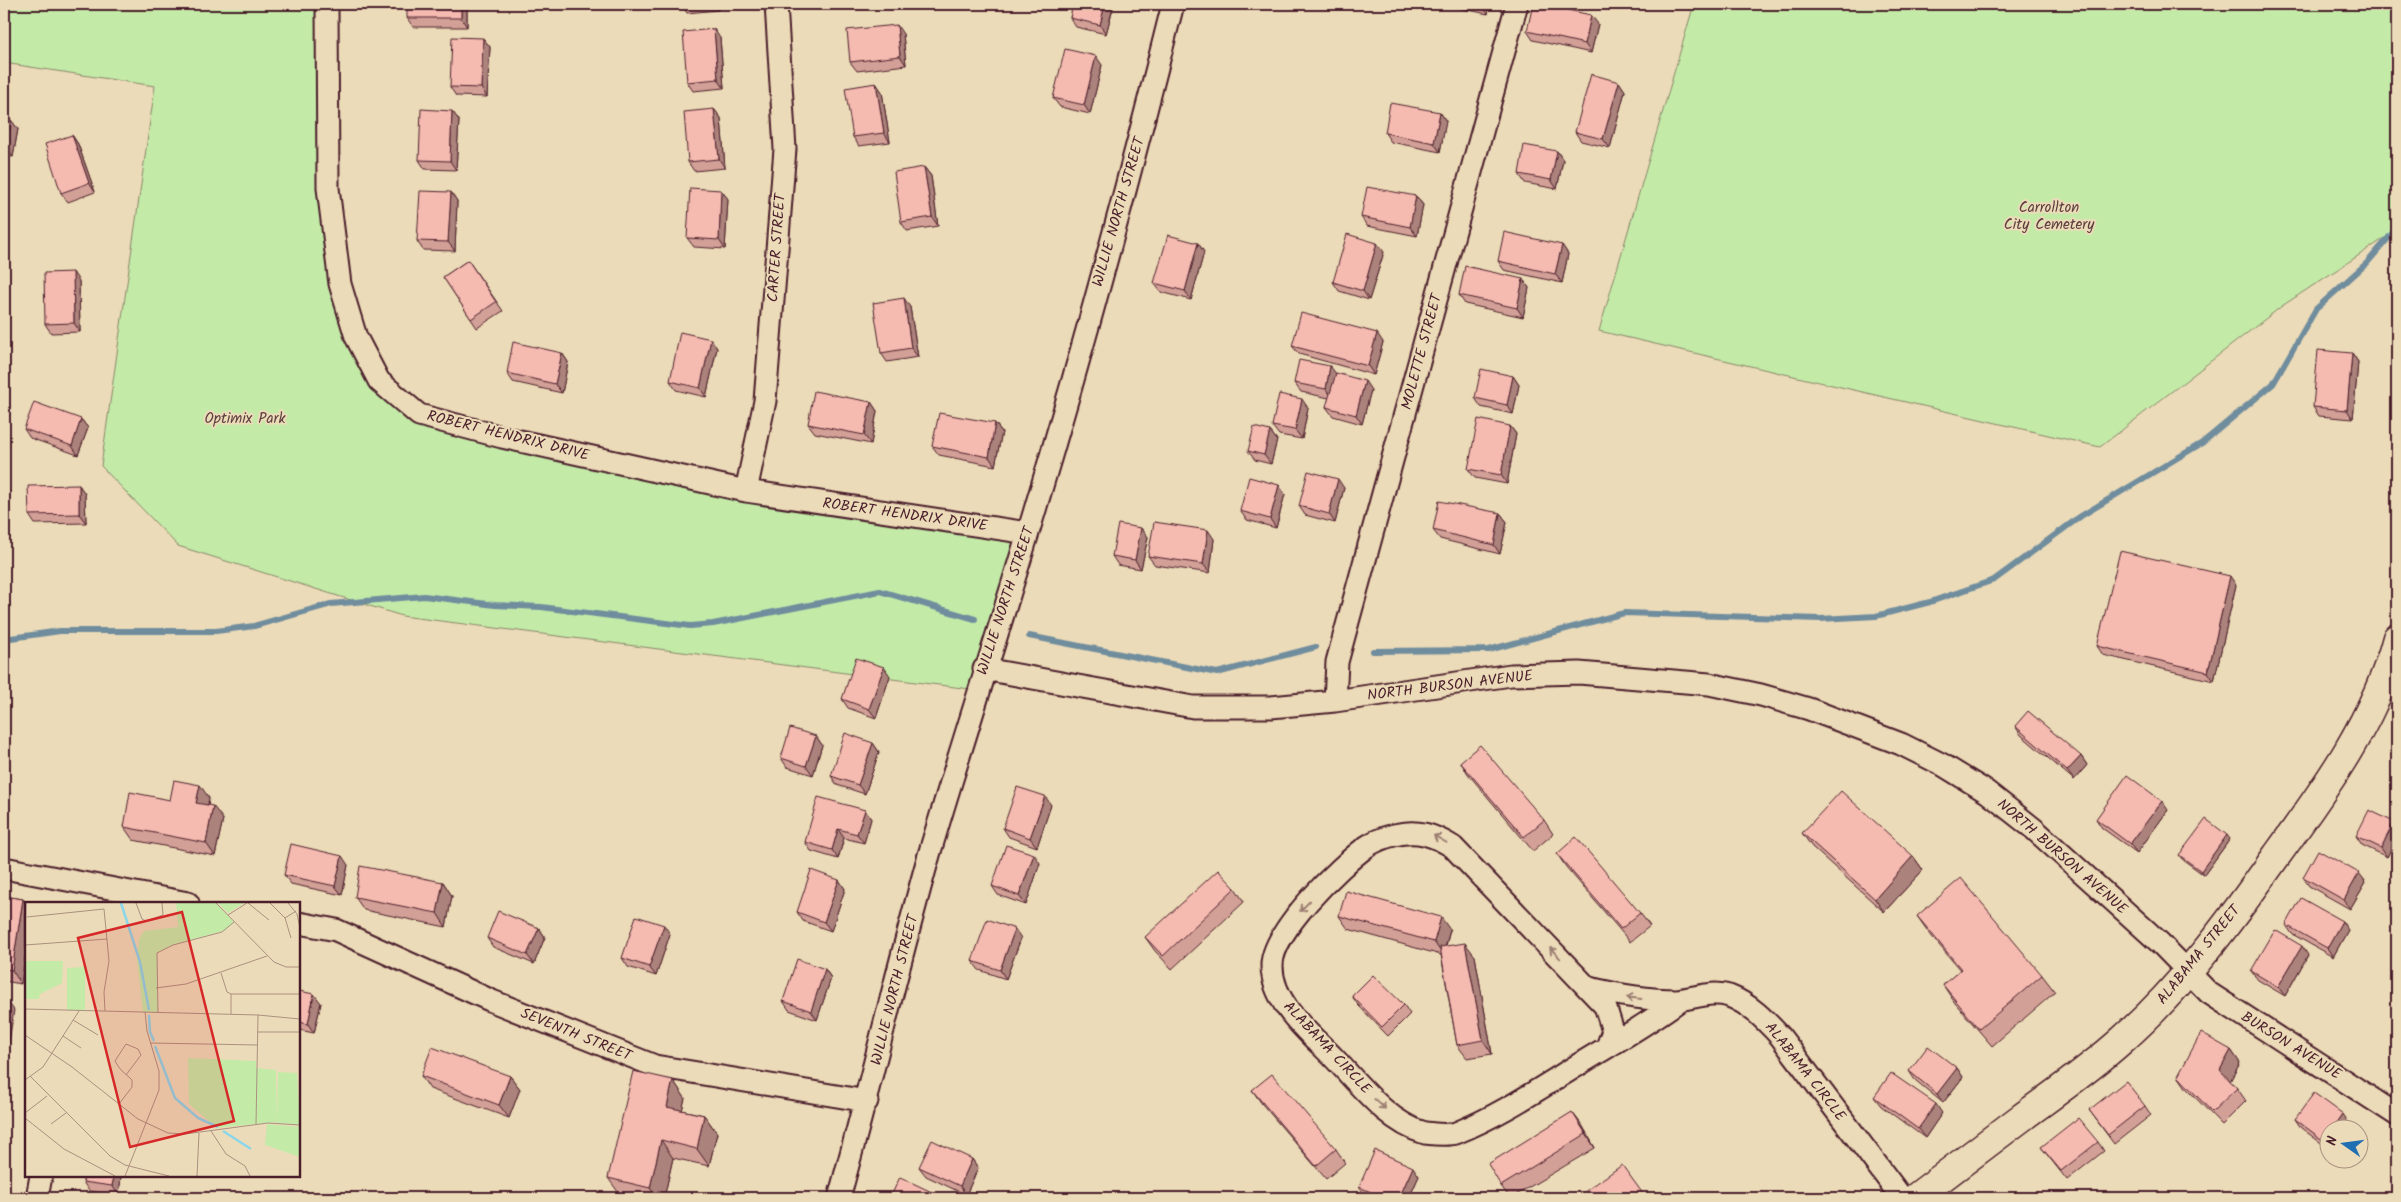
<svg xmlns="http://www.w3.org/2000/svg" width="2401" height="1202" font-family="Kalam,sans-serif">
<rect width="100%" height="100%" fill="#ecdbb8"/>
<filter id="ink" filterUnits="userSpaceOnUse"><feTurbulence type="fractalNoise" baseFrequency=".02" numOctaves="2"/><feDisplacementMap in="SourceGraphic" scale="10" xChannelSelector="R" yChannelSelector="G"/><feConvolveMatrix kernelMatrix="1 2 1 2 8 2 1 2 1" color-interpolation-filters="sRGB"/></filter>
<g filter="url(#ink)">
<path fill="#c3eba7" stroke="#868569" d="M4,4h323l1,184 28,149 63,78 83,22 526,96 -50,157 -576,-74 -224,-70 -77,-80 54,-380 -151,-23z
M1694,4h703v226l-115,76 -182,141 -501,-116z"/>
<g fill="none" stroke-linecap="round" stroke-linejoin="round">
<path stroke="#708d9e" stroke-width="6" d="M1029,636l188,37 99,-26
M4,639l56,-8h156l38,-5 77,-22 93,-8 71,9 46,2 149,19 23,-2 167,-33 95,28
M1373,651l116,-1 135,-37 196,6 56,-3 54,-14 64,-22 87,-64 121,-73 71,-59 43,-75 51,-46 30,-35"/>
<g stroke="#4a1f2b" stroke-width="25">
<path id="minor" d="M327,4l1,184 12,96 16,53 23,44 40,34 83,22 244,54 282,42
M746,491l19,-90 20,-252 -9,-145
M984,669l209,38h78l64,-6 176,-26 68,-2 130,11 52,11 48,14 92,35 42,21 44,27 47,37 126,114 49,50 188,122
M1335,701l2,-39 180,-658
M4,868l184,35
M299,923l37,7 156,71 163,65 212,35
M1589,988c29,7 57,12 87,12 17,-1 36,-10 53,-4 21,8 36,24 51,40l122,162
M1607,1047l6,-16 -8,-25 -152,-159c-19,-12 -36,-18 -59,-12 -8,2 -21,7 -28,12 -27,20 -95,85 -94,119 0,37 37,67 61,91 26,27 55,66 92,76 8,1 24,2 31,0 43,-17 83,-44 122,-68 34,-21 70,-41 102,-65
M37,1198l4,-22
M839,1198c32,-114 58,-230 90,-343 32,-108 67,-215 99,-322 53,-175 101,-352 145,-529"/>
</g>
<g stroke="#4a1f2b" stroke-width="31">
<path id="secondary" d="M1915,1198c35,-26 70,-53 106,-80 34,-25 69,-49 101,-78 60,-53 109,-120 155,-185 48,-66 99,-136 120,-217"/>
</g>
<use href="#minor" stroke="#ecdbb8" stroke-width="21"/>
<use href="#secondary" stroke="#ecdbb8" stroke-width="28"/>
</g>
<path fill="#d3a097" stroke="#4a1f2b" d="M467,4v23h-54l-6,-9z
M681,4h37v6l-31,3z
M846,4h34l-31,5z
M1073,4h41l-8,30 -30,-7 -6,-9z
M1438,4h52l-2,10z
M1598,24l-7,29 -58,-13 -6,-9z
M903,34l3,31 -49,6 -7,-9z
M483,38l7,9 -3,50 -31,-1 -6,-9z
M720,38l4,50 -31,3 -6,-9z
M1102,65l-12,49 -30,-7 -7,-9z
M1619,82l6,9 -15,57 -29,-7 -6,-9z
M876,83l6,9 8,50 -31,4 -6,-9z
M714,109l7,9 4,50 -31,3 -6,-9z
M452,111l7,9 -3,50 -31,-1 -6,-9z
M1440,112l6,9 -6,31 -49,-10 -6,-9z
M4,119l7,1 7,9 -5,28 -9,-1z
M72,135l6,9 17,48 -27,10 -7,-9z
M1557,151l6,9 -6,29 -32,-6 -6,-9z
M924,167l7,9 7,50 -31,5 -6,-9z
M721,190l7,9 -3,50 -31,-2 -7,-9z
M451,192l6,9 -2,50 -32,-1 -6,-9z
M1416,196l7,9 -6,31 -50,-10 -6,-9z
M1198,243l6,9 -13,48 -30,-8 -7,-9z
M1562,245l6,9 -6,29 -58,-13 -6,-9z
M1384,252l-15,48 -30,-9 -6,-9z
M468,260l35,51 -26,17 -34,-51z
M1523,279l6,9 -6,29 -58,-13 -6,-9z
M79,281l1,51 -29,1 -6,-9z
M910,307l8,50 -31,5 -6,-9z
M1383,342l-9,33 -75,-21 -7,-8z
M717,348l-11,49 -30,-7 -6,-9z
M562,353l6,9 -6,31 -49,-11 -6,-9z
M2352,353l6,9 -5,57 -34,-3 -6,-9z
M1336,374l35,16 -9,34 -29,-8 -7,-9 3,-9 -28,-6 -7,-9z
M1513,376l6,9 -6,29 -32,-7 -6,-9z
M871,402l6,9 -6,33 -56,-11 -7,-9z
M1308,408l-6,31 -23,-4 -7,-9z
M81,419l7,9 -10,27 -48,-17 -6,-9z
M995,423l7,9 -7,34 -56,-11 -7,-9z
M1510,426l6,8 -9,50 -32,-6 -7,-9z
M1270,431l7,9 -6,24 -16,-4 -7,-9z
M79,485l6,9 1,29 -51,1 -6,-9z
M1344,488l-9,35 -30,-8 -6,-9z
M1285,494l-9,34 -29,-8 -7,-9z
M1500,513l7,9 -7,32 -60,-15 -7,-9z
M1141,528l7,9 -7,32 -23,-4 -6,-9z
M1214,539l-4,34 -55,-8 -7,-9z
M2236,585l-22,96 -111,-26 -6,-9z
M890,676l-14,42 -28,-10 -6,-9z
M2015,726l66,30 6,9 -13,15 -53,-45z
M816,736l6,9 -9,30 -26,-8 -6,-9z
M873,743l6,9 -14,42 -28,-9 -6,-9z
M1460,762l84,58 9,14 -20,17 -64,-76z
M209,798l-1,7 15,14 -8,37 -82,-16 -9,-13 46,-27z
M1051,805l-14,42 -28,-10 -6,-9z
M865,810l6,9 -7,24 -20,-5 -6,21 -27,-8 -6,-9z
M2168,810l-31,43 -35,-25 -6,-9z
M2394,822l3,4v11l-10,20 -25,-12 -6,-9z
M1802,833l111,23 10,14 -39,42 -72,-65z
M2230,839l-26,36 -22,-16 -3,-4z
M1557,854l83,59 10,13 -20,16 -64,-75z
M1040,863l-14,42 -28,-10 -6,-9z
M348,865l-6,30 -51,-11 -7,-9z
M2303,877l63,5 -16,27 -41,-23z
M839,880l6,9 -14,42 -28,-10 -6,-9z
M443,882l9,14 -6,31 -82,-17 -9,-13z
M1235,888l9,14 -72,67 -17,-18 -10,-14z
M4,896l19,3 3,5v47l-5,33 -17,-3z
M1339,916l111,14 -4,16 29,10 17,98 -25,4 -10,-13 -16,-90 -93,-26z
M1917,916l125,59 13,17 -63,54 -37,-43 -12,-18 17,-15 -31,-37z
M2286,925l62,5 -15,27 -41,-23z
M539,928l6,9 -11,27 -41,-17 -6,-9z
M670,934l-14,42 -28,-9 -6,-9z
M1021,938l-15,41 -27,-9 -7,-9z
M2308,955l-23,41 -27,-16 -7,-9z
M825,969l6,9 -14,42 -28,-10 -6,-9z
M299,991l22,12 -7,30 -15,-3z
M1352,996l52,9 6,9 -22,22 -30,-31z
M2231,1050l9,13 -10,18 7,7 9,13 -24,24 -35,-36 -9,-13z
M1957,1068l6,9 -20,26 -28,-23 -6,-9z
M421,1076h89l10,13 -11,29 -79,-29z
M673,1080l12,18 -3,12 22,5 13,18 -8,33 -36,-8 -9,40h-33l-10,-2 -13,-18z
M1252,1090l84,59 9,14 -19,16 -64,-75z
M1874,1097l68,16 -17,25 -44,-32z
M2145,1106l6,9 -37,29 -25,-34z
M2295,1119l54,4 -21,7v18l-27,-20z
M1582,1125l13,23 -84,50h-1l-9,-12z
M2098,1142l6,9 -37,29 -26,-33z
M972,1159l6,9 -12,27 -40,-19 -7,-9z
M84,1176h37l-2,19 -30,-4 -6,-9z
M1419,1176l-10,22h-38l-6,-2 -6,-9z"/>
<path fill="#ac827b" stroke="#4a1f2b" d="M461,4h6v23l-6,-9z
M714,4h4v6z
M1105,4h9l-8,30 -6,-9z
M1482,4h8l-2,10 -6,-9z
M1591,15l7,9 -7,29 -6,-9z
M897,25l6,9 3,31 -6,-9z
M714,29l6,9 4,50 -6,-9z
M483,38l7,9 -3,50 -6,-9z
M1096,56l6,9 -12,49 -6,-9z
M1619,82l6,9 -15,57 -7,-9z
M876,83l6,9 8,50 -6,-9z
M714,109l7,9 4,50 -6,-9z
M452,111l7,9 -3,50 -6,-9z
M1440,112l6,9 -6,31 -6,-9z
M11,120l7,9 -5,28 -6,-9z
M72,135l6,9 17,48 -6,-9z
M1557,151l6,9 -6,29 -6,-9z
M924,167l7,9 7,50 -6,-9z
M721,190l7,9 -3,50 -6,-9z
M451,192l6,9 -2,50 -7,-9z
M1416,196l7,9 -6,31 -7,-9z
M1198,243l6,9 -13,48 -6,-9z
M1377,243l7,9 -15,48 -6,-9z
M1562,245l6,9 -6,29 -7,-9z
M73,272l6,9 1,51 -6,-9z
M1523,279l6,9 -6,29 -6,-9z
M904,298l6,9 8,50 -7,-9z
M1377,333l6,9 -9,33 -6,-9z
M711,339l6,9 -11,49 -6,-9z
M562,353l6,9 -6,31 -7,-9z
M2352,353l6,9 -5,57 -6,-9z
M1330,366l7,9 -5,23 -6,-9z
M1513,376l6,9 -6,29 -6,-9z
M1365,381l6,9 -9,34 -6,-9z
M1302,399l6,9 -6,31 -7,-9z
M871,402l6,9 -6,33 -7,-9z
M81,419l7,9 -10,27 -6,-9z
M995,423l7,9 -7,34 -6,-9z
M1510,426l6,8 -9,50 -6,-9z
M1270,431l7,9 -6,24 -7,-9z
M1338,479l6,9 -9,35 -6,-9z
M79,485l6,9 1,29 -7,-9z
M1279,485l6,9 -9,34 -6,-9z
M1500,513l7,9 -7,32 -6,-9z
M1141,528l7,9 -7,32 -6,-9z
M1208,530l6,9 -4,34 -7,-9z
M2230,576l6,9 -22,96 -6,-9z
M884,667l6,9 -14,42 -7,-9z
M816,736l6,9 -9,30 -7,-9z
M873,743l6,9 -14,42 -7,-9z
M2081,756l6,9 -13,15 -7,-9z
M200,785l9,13 -3,18 -10,-13z
M1045,796l6,9 -14,42 -7,-9z
M2162,801l6,9 -31,43 -7,-9z
M213,806l10,13 -8,37 -9,-13z
M865,810l6,9 -7,24 -7,-9z
M2394,822l3,4v11l-10,20 -6,-9z
M838,829l6,9 -6,21 -6,-9z
M2227,835l3,4 -26,36 -3,-4z
M1034,854l6,9 -14,42 -7,-9z
M342,856l6,9 -6,30 -7,-9z
M1913,856l10,14 -39,42 -9,-13z
M2359,873l7,9 -16,27 -6,-9z
M839,880l6,9 -14,42 -7,-9z
M443,882l9,14 -6,31 -9,-14z
M23,899l3,5v47l-5,33 -9,-14z
M1441,917l9,13 -7,25 -9,-13z
M2342,921l6,9 -15,27 -6,-9z
M664,925l6,9 -14,42 -7,-9z
M539,928l6,9 -11,27 -7,-9z
M1015,929l6,9 -15,41 -6,-9z
M1465,943l10,13 17,98 -9,-14z
M2302,946l6,9 -23,41 -7,-9z
M825,969l6,9 -14,42 -6,-9z
M314,994l7,9 -7,30 -6,-9z
M4,997l10,13 -10,64z
M2231,1050l9,13 -11,20 -9,-13z
M1957,1068l6,9 -20,26 -6,-9z
M510,1076l10,13 -11,29 -10,-13z
M673,1080l12,18 -6,26 -12,-17z
M1936,1104l6,9 -17,25 -7,-9z
M1572,1112l10,13 13,23 -9,-14z
M2343,1114l6,9 -4,7h-13z
M704,1115l13,18 -8,33 -12,-17z
M2328,1134v13l-4,-6z
M661,1140l12,18 -9,40h-7l-7,-10z
M972,1159l6,9 -12,27 -6,-9z
M1413,1167l6,9 -10,22h-10z
M114,1176h7l-2,19 -7,-9z"/>
<path fill="#f5bab0" stroke="#4a1f2b" d="M407,4h54v14h-54z
M1073,4h32l-5,21 -30,-7z
M1533,4h7l51,11 -6,29 -58,-13z
M897,25l3,31 -50,6 -3,-32z
M714,29l4,50 -31,3 -4,-50z
M452,37l31,1 -2,50 -31,-1z
M1065,49l31,7 -12,49 -31,-7z
M1591,74l28,8 -16,57 -28,-7z
M876,83l8,50 -31,4 -8,-49z
M1390,103l50,9 -6,31 -49,-10z
M421,109l31,2 -2,50 -31,-1z
M714,109l5,50 -31,3 -4,-50z
M4,119l7,1 -4,28h-3z
M72,135l17,48 -28,10 -16,-49z
M1524,145l33,6 -6,29 -32,-6z
M924,167l8,50 -31,5 -7,-50z
M1367,187l49,9 -6,31 -49,-10z
M690,188l31,2 -2,50 -32,-2z
M420,191l31,1 -3,50 -31,-1z
M1504,232l58,13 -7,29 -57,-13z
M1347,234l30,9 -14,48 -30,-9z
M1168,235l30,8 -13,48 -31,-8z
M468,260l28,42 -25,17 -28,-42z
M1465,266l58,13 -6,29 -58,-13z
M73,272l1,51 -29,1 -1,-51z
M904,298l7,50 -30,5 -8,-50z
M1301,313l76,20 -9,33 -76,-20z
M680,332l31,7 -11,49 -30,-7z
M513,342l49,11 -7,31 -48,-11z
M2318,350l34,3 -5,57 -34,-3z
M1299,360l31,6 -4,23 -32,-6z
M1481,369l32,7 -6,29 -32,-7z
M1336,373l29,8 -9,34 -30,-8z
M814,391l57,11 -7,33 -56,-11z
M1279,394l23,5 -7,31 -23,-4z
M34,402l47,17 -9,27 -48,-17z
M939,413l56,10 -6,34 -57,-11z
M1478,419l32,7 -9,49 -33,-6z
M1254,427l16,4 -6,24 -16,-4z
M1308,471l30,8 -9,35 -30,-8z
M1249,477l30,8 -9,34 -30,-8z
M79,485v29l-50,1 -1,-29z
M1439,501l61,12 -6,32 -61,-15z
M1154,522l54,8 -5,34 -55,-8z
M1118,524l23,4 -6,32 -23,-4z
M2120,551l110,25 -22,96 -111,-26z
M856,658l28,9 -15,42 -27,-10z
M2028,711l53,45 -14,15 -52,-45z
M790,728l26,8 -10,30 -25,-8z
M845,733l28,10 -15,42 -27,-9z
M1480,745l64,75 -20,17 -64,-75z
M2127,775l35,26 -32,43 -34,-25z
M174,780l26,5 -4,18 17,3 -7,37 -82,-16 6,-35 40,8z
M1017,787l28,9 -15,42 -27,-10z
M1841,791l72,65 -38,43 -73,-66z
M818,797l47,13 -8,24 -19,-5 -6,21 -27,-8z
M2369,810l25,12 -13,26 -25,-12z
M2206,819l21,16 -26,36 -22,-16z
M1576,837l64,76 -19,16 -64,-75z
M291,844l51,12 -7,30 -51,-11z
M1006,845l28,9 -15,42 -27,-10z
M2318,850l41,23 -15,27 -41,-23z
M360,866l83,16 -6,31 -82,-16z
M811,870l28,10 -15,42 -27,-10z
M1218,870l17,18 -72,68 -18,-19z
M1961,878l81,97 -63,54 -36,-44 18,-16 -44,-53z
M1346,891l95,26 -7,25 -95,-26z
M4,896l19,3 -11,71 -8,-1z
M2301,898l41,23 -15,27 -41,-23z
M498,911l41,17 -12,27 -40,-17z
M636,916l28,9 -15,42 -27,-9z
M987,919l28,10 -15,41 -28,-9z
M2275,930l27,16 -24,41 -27,-16z
M1465,943l18,97 -26,5 -17,-98z
M797,959l28,10 -14,42 -28,-10z
M1373,975l31,30 -22,22 -30,-31z
M299,991l15,3 -6,30 -9,-2z
M2201,1033l30,17 -11,20 17,18 -25,24 -34,-36z
M1928,1046l29,22 -20,26 -28,-23z
M432,1047l78,29 -11,29 -78,-29z
M633,1071l40,9 -6,27 37,8 -7,34 -36,-9 -11,48 -42,-10z
M1891,1073l45,31 -18,25 -44,-32z
M1272,1074l64,75 -20,17 -64,-76z
M2126,1081l19,25 -37,29 -19,-25z
M2314,1093l29,21 -11,16h-4v4l-4,7 -29,-22z
M1572,1112l14,22 -85,52 -13,-22z
M2078,1118l20,24 -37,29 -20,-24z
M932,1140l40,19 -12,27 -41,-19z
M1375,1150l38,17 -14,31h-14l-26,-11z
M1622,1165l24,33h-70z
M84,1176h30l-2,10 -29,-4z
M900,1177l40,19 -1,2h-49z"/>
<defs><path id="oneway-shaft" d="M-6 0H5M1.5-3L5.5 0L1.5 3" fill="none" stroke-width="1.6" stroke-linecap="round" stroke-linejoin="round" transform="scale(1.25)"/></defs>
<g stroke="#9b7d72">
<use href="#oneway-shaft" transform="translate(1440 839) rotate(-150)"/>
<use href="#oneway-shaft" transform="translate(1305 906) rotate(134)"/>
<use href="#oneway-shaft" transform="translate(1555 953) rotate(-134)"/>
<use href="#oneway-shaft" transform="translate(1634 998) rotate(-173)"/>
<use href="#oneway-shaft" transform="translate(1380 1104) rotate(42)"/>
</g>
</g>
<g text-anchor="middle" dominant-baseline="central" stroke-width="4" stroke-linejoin="round" paint-order="stroke">
<g font-size="15" fill="#5c3e3e" stroke="#ecdbb8">
<text x="2049" y="208">Carrollton<tspan x="2049" dy="17">City Cemetery</tspan></text>
<text x="245" y="419">Optimix Park</text>
</g>
<g font-size="15" fill="#4a1f2b" stroke="#ecdbb8">
<text transform="translate(1119 212) rotate(-74)">WILLIE NORTH STREET</text>
<text transform="translate(777 248) rotate(-86)">CARTER STREET</text>
<text transform="translate(1422 352) rotate(-75)">MOLETTE STREET</text>
<text transform="translate(508 436) rotate(14)">ROBERT HENDRIX DRIVE</text>
<text transform="translate(905 515) rotate(8)">ROBERT HENDRIX DRIVE</text>
<text transform="translate(1006 601) rotate(-72)">WILLIE NORTH STREET</text>
<text transform="translate(1450 686) rotate(-7)">NORTH BURSON AVENUE</text>
<text transform="translate(2062 857) rotate(41)">NORTH BURSON AVENUE</text>
<text transform="translate(2199 955) rotate(-51)">ALABAMA STREET</text>
<text transform="translate(895 990) rotate(-76)">WILLIE NORTH STREET</text>
<text transform="translate(576 1035) rotate(22)">SEVENTH STREET</text>
<text transform="translate(2291 1046) rotate(32)">BURSON AVENUE</text>
<text transform="translate(1327 1048) rotate(47)">ALABAMA CIRCLE</text>
<text transform="translate(1805 1072) rotate(52)">ALABAMA CIRCLE</text>
</g>
</g>
<g transform="translate(25 902)">
<rect width="275" height="275" fill="#ecdbb8"/>
<path d="M151,1h40l18,19 -8,8 -53,15 -16,8 1,60 -15,-1 -6,-52 2,-21 5,-8 34,-4zM193,1h26l-16,10zM0,59h38l-1,22 -22,11 -1,5h-13zM60,65v44l-18,-1v-42zM163,156l68,3v7l20,2 1,52 -60,6 -28,-24zM253,170l19,1 3,52 -23,-2zM242,222l33,3v30l-35,-12z" fill="#c3eba7"/>
<path fill="none" stroke="#8ad6ea" stroke-width="2.5" d="M96,1l19,59 9,48M124,113l1,17 4,9M130,144l20,52 23,20 20,9M198,229l28,18"/>
<path fill="none" stroke="#ab9080" stroke-width="1" d="M111,1l6,16 4,2 17,-6 -1,-12M191,1l58,59 12,5h14M223,1l21,17M245,1l15,15M263,1l9,11 3,14M203,13l19,-12M2,15l77,-8 5,52 -5,31 1,19M266,36l-6,-20 11,-7M0,42l1,-41M0,43l82,-6M0,50v55M196,71l6,19 4,2M131,86l30,-4 81,-28M206,92h69M206,92v20M0,107l233,6 42,4M133,111l-1,-60 16,-8 49,-13 12,-10M48,118l25,15M233,130h42M0,133l47,32 66,52 30,14 17,1 83,-11 32,2M38,134l18,12M125,141l108,2M101,173l15,-20 -3,-6 -12,-5 -11,17 3,5 3,4 9,8 2,2M5,174l80,80 15,9 44,11M0,178l18,-13 36,-56M94,202l13,-17v-7M0,211l22,-17M0,216l39,31 51,27M26,222l15,-11M231,222l2,-109M186,229l15,23 19,12 5,10M100,274l34,-86v-19l-12,-40 -2,-19M172,274l2,-43"/>
<path fill="#d62828" fill-opacity="0.15" stroke="#d62828" stroke-width="2.5" d="M157,10l52,209 -104,26 -52,-209z"/>
<rect width="275" height="275" fill="none" stroke="#4a1f2b" stroke-width="2.5"/>
</g>
<rect width="2401" height="1202" fill="none" stroke="#ecdbb8" stroke-width="20"/>
<rect x="10" y="10" width="2381" height="1182" fill="none" stroke="#4a1f2b" stroke-width="2" filter="url(#ink)"/>
<g transform="translate(2344 1144) rotate(284)"><circle r="24" fill="#ecdbb8" stroke="#ab9080"/>
<path d="M0-4L9 19L0 12L-9 19Z" fill="#1f6fb2"/>
<text y="-8" font-size="14" font-weight="bold" text-anchor="middle" fill="#4a1f2b">N</text>
</g>
</svg>
